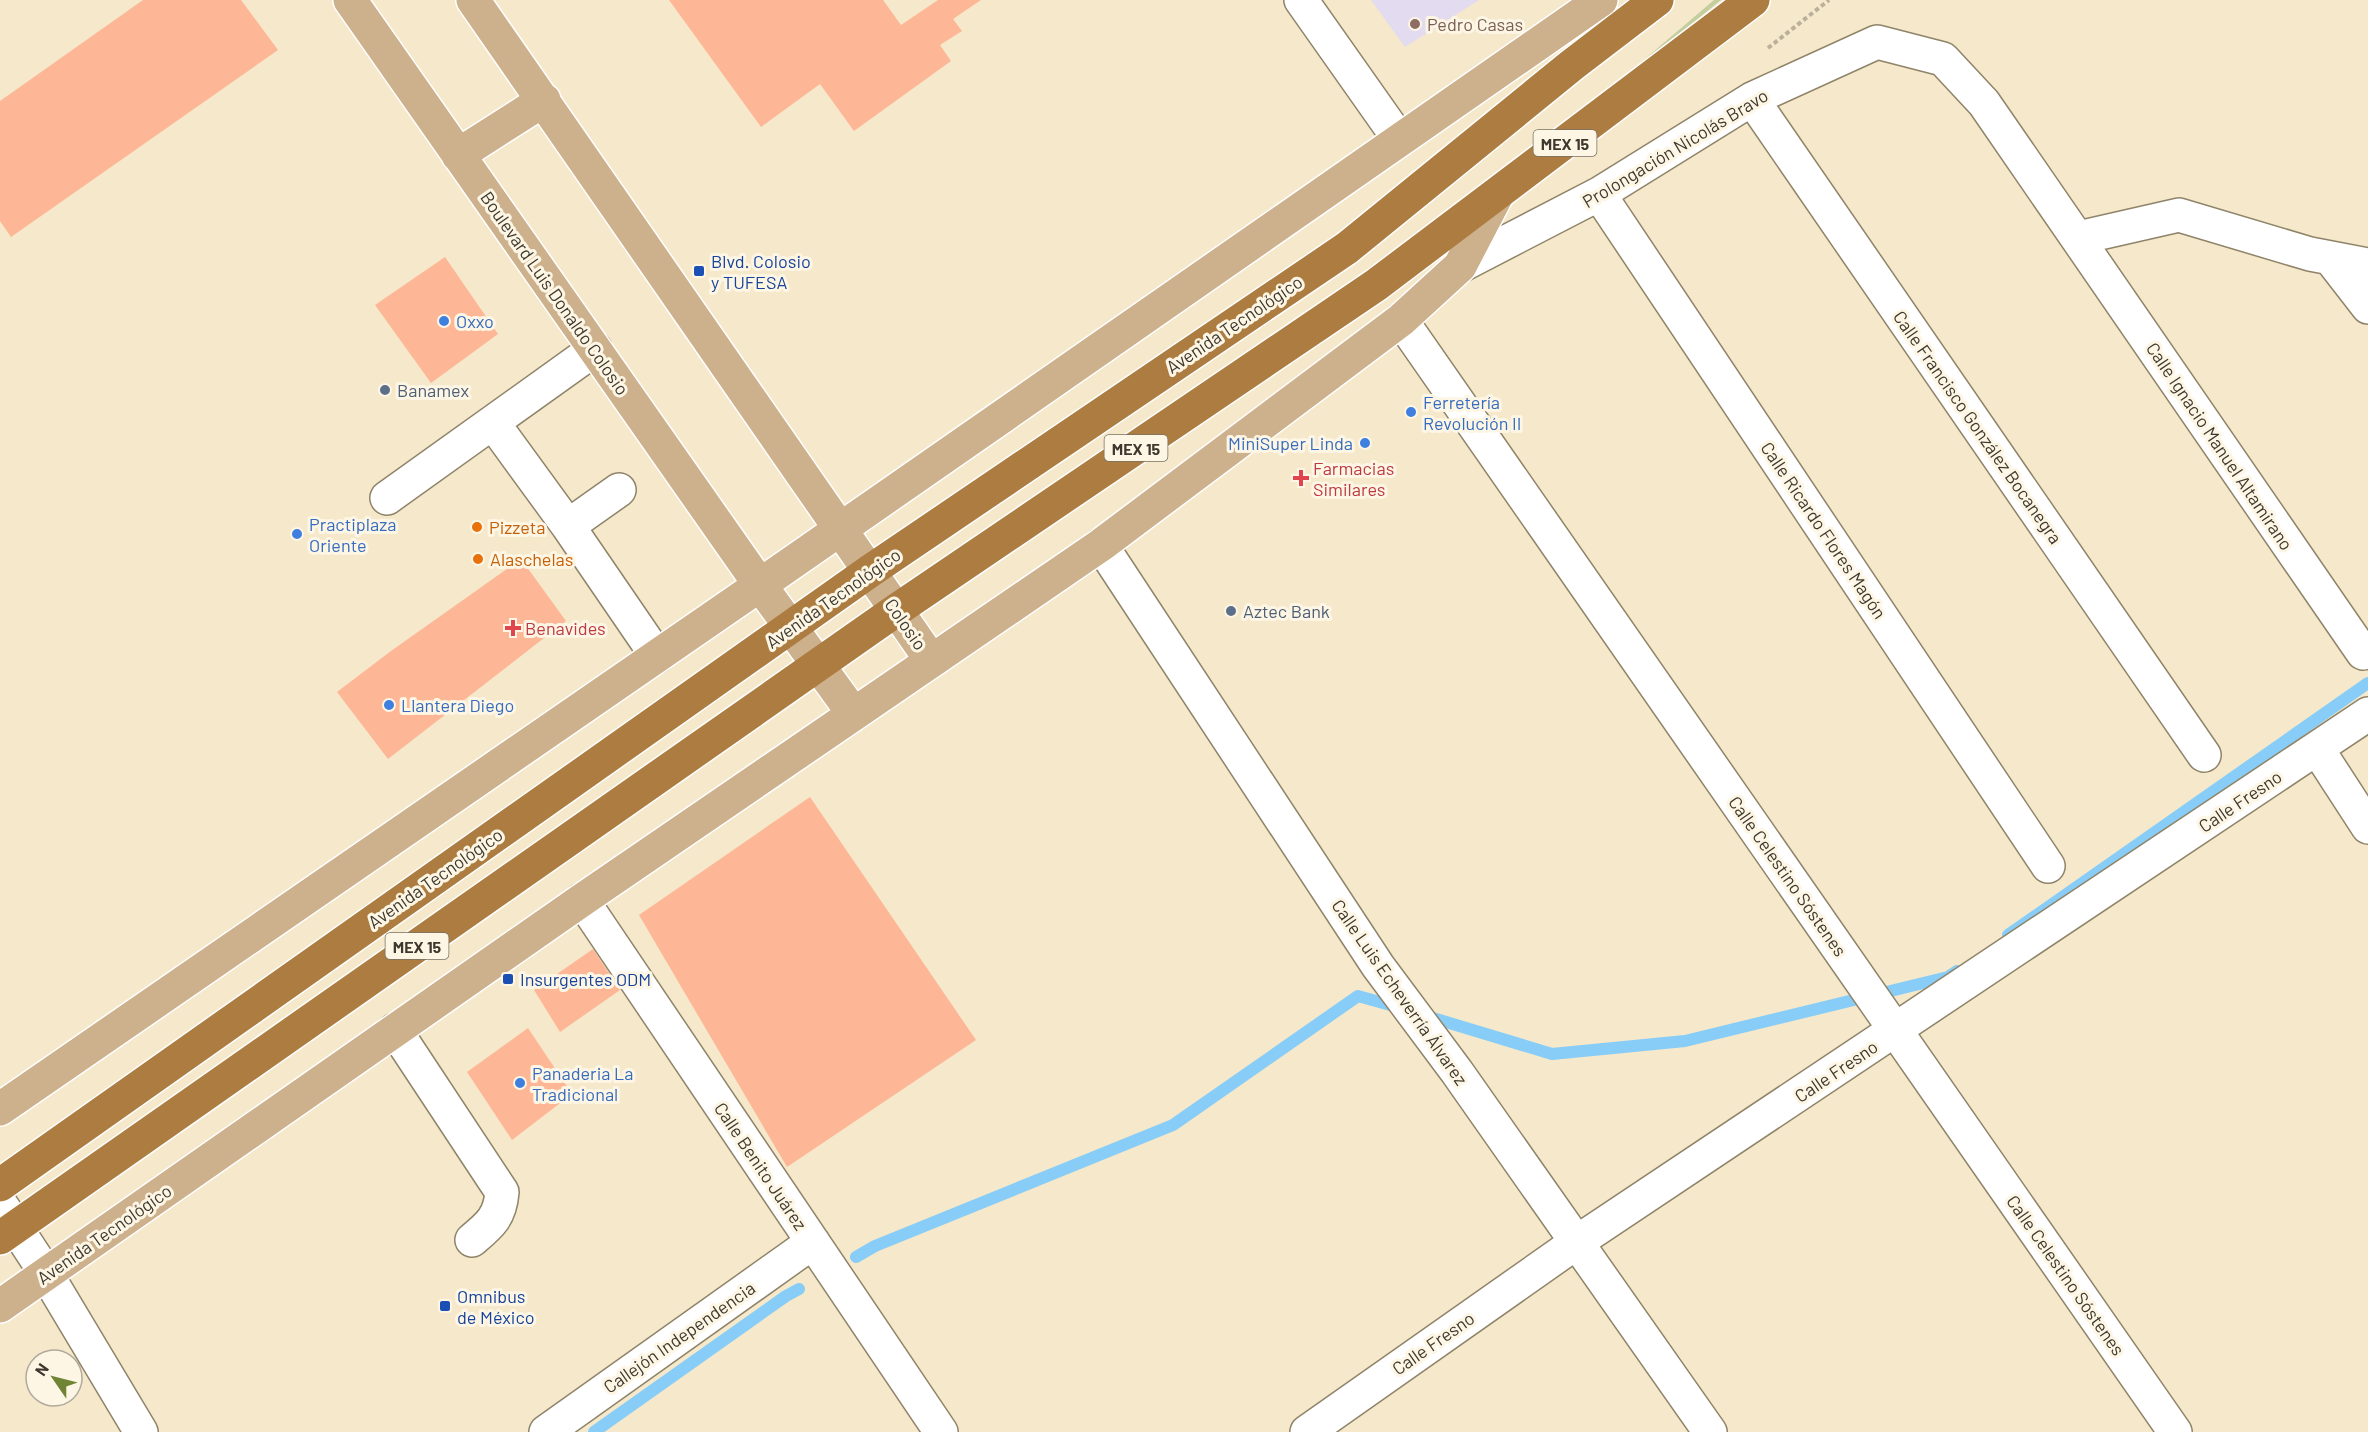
<svg xmlns="http://www.w3.org/2000/svg" width="2368" height="1432" font-family="Barlow,sans-serif">
<rect width="100%" height="100%" fill="#f5e8cb"/>
<path fill="#e3dbf0" d="M1371,0h108l-74,47z"/>
<path fill="#c4cd9d" d="M1714,0h7l-131,106z"/>
<g fill="none" stroke-linecap="round" stroke-linejoin="round">
<path stroke="#87cdf7" stroke-width="12" d="M2008,935l360,-252
M1423,1015l129,39 133,-13 263,-64 9,-6
M856,1257l19,-11 298,-121 185,-129 43,12
M594,1432l192,-136 13,-7"/>
</g>
<path fill="#fdb796" d="M143,0h98l37,50 -267,187 -11,-16v-120z
M669,0h214l18,25 37,-25h43l-28,19 9,12 -22,14 11,16 -97,70 -34,-47 -59,43z
M445,257l53,77 -67,49 -56,-78z
M521,559l45,62 -178,138 -51,-67 54,-41z
M810,797l166,243 -189,127 -148,-252z
M593,949l27,41 -60,42 -26,-42z
M528,1028l44,66 -60,46 -45,-68z"/>
<g fill="none" stroke-linecap="round" stroke-linejoin="round">
<g stroke="#8f8469" stroke-width="36">
<path id="minor" d="M1301,0l98,139
M1752,99l452,656
M1599,194l449,672
M2078,238l101,-23 131,39 58,11
M2330,258l38,49
M1460,266l139,-72 153,-95 125,-57 66,17 41,44 379,550
M1401,320l774,1112
M493,423l75,103 89,130
M387,498l208,-149
M568,526l51,-36
M1101,545l277,421 79,106 253,360
M2318,750l50,77
M582,900l359,532
M395,1030l107,162c-2,25 -12,33 -30,48
M0,1203l47,72 94,157
M546,1432l267,-190
M1307,1432l270,-190 791,-528"/>
</g>
<g stroke="#fff" stroke-width="36">
<path id="major" d="M350,0l410,585 93,128
M473,0l458,660
M458,155l86,-55
M0,1109l760,-524 841,-585
M0,1306l582,-406 519,-355 300,-225 59,-54 37,-71"/>
</g>
<g stroke="#fff" stroke-width="36">
<path id="highway" d="M0,1185l870,-614 477,-323 225,-183 85,-65
M0,1238l895,-627 481,-326 377,-285"/>
</g>
<path stroke="#bbb099" stroke-width="4" stroke-dasharray="4.5 3" stroke-linecap="butt" d="M1768,48l61,-48"/>
<use href="#minor" stroke="#fff" stroke-width="33"/>
<use href="#major" stroke="#cdb08c" stroke-width="33"/>
<use href="#highway" stroke="#ac7c40" stroke-width="33"/>
</g>
<circle fill="#8d6e63" stroke="#fef6e5" stroke-width="2" cx="1415" cy="24" r="6"/>
<g fill="#1a4fb4" stroke="#fef6e5" stroke-width="2">
<rect x="693" y="265" width="12" height="12" rx="3"/>
<rect x="502" y="973" width="12" height="12" rx="3"/>
<rect x="439" y="1300" width="12" height="12" rx="3"/>
</g>
<g fill="#3f7fe0" stroke="#fef6e5" stroke-width="2">
<circle cx="444" cy="321" r="6"/>
<circle cx="1411" cy="412" r="6"/>
<circle cx="1365" cy="443" r="6"/>
<circle cx="297" cy="534" r="6"/>
<circle cx="389" cy="705" r="6"/>
<circle cx="520" cy="1083" r="6"/>
</g>
<g fill="#5c6f8a" stroke="#fef6e5" stroke-width="2">
<circle cx="385" cy="390" r="6"/>
<circle cx="1231" cy="611" r="6"/>
</g>
<g fill="#e0444e" stroke="#fef6e5" stroke-width="2">
<path d="M1298 469h6v6h6v6h-6v6h-6v-6h-6v-6h6z"/>
<path d="M510 619h6v6h6v6h-6v6h-6v-6h-6v-6h6z"/>
</g>
<g fill="#e8710a" stroke="#fef6e5" stroke-width="2">
<circle cx="477" cy="527" r="6"/>
<circle cx="478" cy="559" r="6"/>
</g>
<g text-anchor="middle" dominant-baseline="central" stroke-width="6" stroke-linejoin="round" paint-order="stroke">
<g fill="#fef6e5" stroke="#787265" stroke-width="1.5">
<rect x="1533.5" y="130" width="63" height="26" rx="4.5"/>
<rect x="1104.5" y="435" width="63" height="26" rx="4.5"/>
<rect x="385.5" y="933" width="63" height="26" rx="4.5"/>
</g>
<g font-size="16" font-weight="bold" fill="#3e392e">
<text x="1565" y="143">MEX 15</text>
<text x="1136" y="448">MEX 15</text>
<text x="417" y="946">MEX 15</text>
</g>
<g font-size="18" fill="#785e54" stroke="#fef6e5" text-anchor="start">
<text x="1427" y="24">Pedro Casas</text>
</g>
<g font-size="18" fill="#3e392e" stroke="#fef6e5">
<text transform="translate(1675 148) rotate(-31)">Prolongación Nicolás Bravo</text>
<text transform="translate(555 293) rotate(55)">Boulevard Luis Donaldo Colosio</text>
<text transform="translate(1234 324) rotate(-34)">Avenida Tecnológico</text>
<text transform="translate(1978 427) rotate(55)">Calle Francisco González Bocanegra</text>
<text transform="translate(2220 446) rotate(56)">Calle Ignacio Manuel Altamirano</text>
<text transform="translate(1824 530) rotate(56)">Calle Ricardo Flores Magón</text>
<text transform="translate(833 598) rotate(-35)">Avenida Tecnológico</text>
<text transform="translate(906 624) rotate(55)">Colosio</text>
<text transform="translate(2240 801) rotate(-34)">Calle Fresno</text>
<text transform="translate(1788 876) rotate(55)">Calle Celestino Sóstenes</text>
<text transform="translate(435 878) rotate(-35)">Avenida Tecnológico</text>
<text transform="translate(1400 992) rotate(55)">Calle Luis Echeverría Álvarez</text>
<text transform="translate(1836 1071) rotate(-34)">Calle Fresno</text>
<text transform="translate(761 1166) rotate(56)">Calle Benito Juárez</text>
<text transform="translate(104 1234) rotate(-35)">Avenida Tecnológico</text>
<text transform="translate(2066 1275) rotate(55)">Calle Celestino Sóstenes</text>
<text transform="translate(679 1337) rotate(-35)">Callejón Independencia</text>
<text transform="translate(1433 1343) rotate(-35)">Calle Fresno</text>
</g>
<g font-size="18" fill="#164399" stroke="#fef6e5" text-anchor="start">
<text x="711" y="261">Blvd. Colosio<tspan x="711" dy="21">y TUFESA</tspan></text>
<text x="520" y="979">Insurgentes ODM</text>
<text x="457" y="1296">Omnibus<tspan x="457" dy="21">de México</tspan></text>
</g>
<g font-size="18" fill="#366cbe" stroke="#fef6e5" text-anchor="start">
<text x="456" y="321">Oxxo</text>
<text x="1423" y="402">Ferretería<tspan x="1423" dy="21">Revolución II</tspan></text>
<text x="1353" y="443" text-anchor="end">MiniSuper Linda</text>
<text x="309" y="524">Practiplaza<tspan x="309" dy="21">Oriente</tspan></text>
<text x="401" y="705">Llantera Diego</text>
<text x="532" y="1073">Panaderia La<tspan x="532" dy="21">Tradicional</tspan></text>
</g>
<g font-size="18" fill="#4e5e75" stroke="#fef6e5" text-anchor="start">
<text x="397" y="390">Banamex</text>
<text x="1243" y="611">Aztec Bank</text>
</g>
<g font-size="18" fill="#be3a42" stroke="#fef6e5" text-anchor="start">
<text x="1313" y="468">Farmacias<tspan x="1313" dy="21">Similares</tspan></text>
<text x="525" y="628">Benavides</text>
</g>
<g font-size="18" fill="#c56008" stroke="#fef6e5" text-anchor="start">
<text x="489" y="527">Pizzeta</text>
<text x="490" y="559">Alaschelas</text>
</g>
</g>
<g transform="translate(54 1378) rotate(305)"><circle r="28" fill="#fef6e5" stroke="#b1aa9c" stroke-width="1.5"/>
<path d="M0-4.5L10 22L0 15L-10 22Z" fill="#6f8435"/>
<text y="-9" font-size="16" font-weight="bold" text-anchor="middle" fill="#3e392e">N</text>
</g>
</svg>
